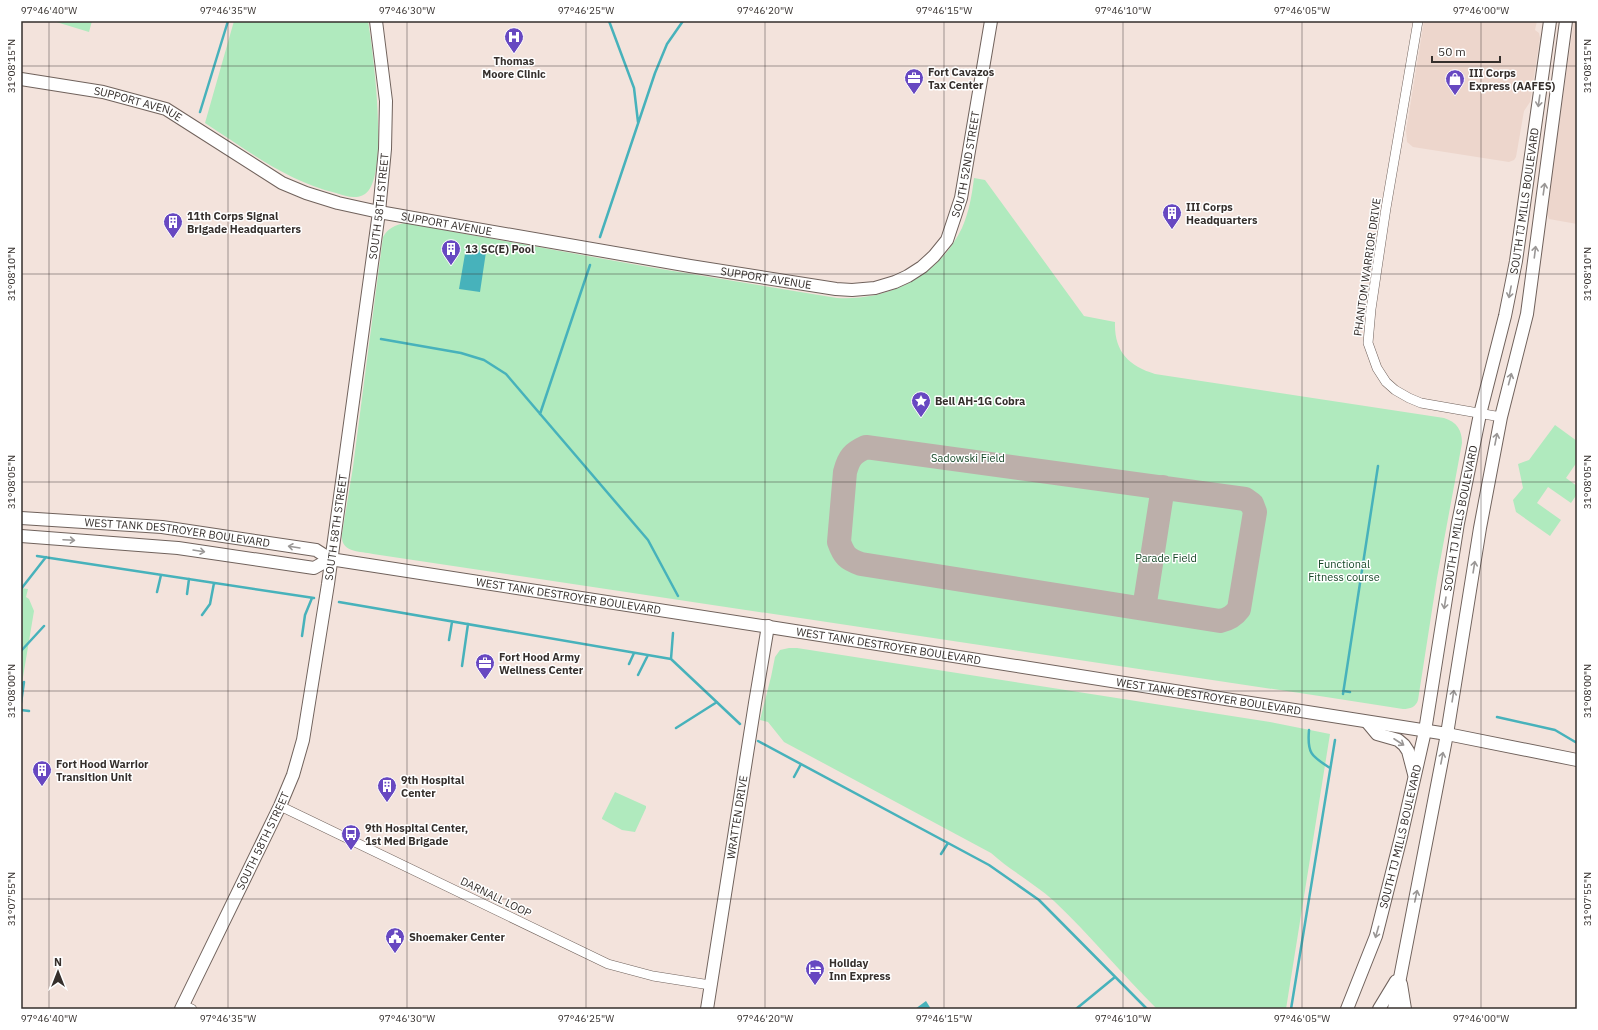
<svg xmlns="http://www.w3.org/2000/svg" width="1598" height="1030" font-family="'IBM Plex Sans',sans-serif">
<rect width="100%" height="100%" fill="#f3e3dc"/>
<path fill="#edd6cc" d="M1424,21h113l-2,9 4,3 1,5 -10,64 -6,9 -8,46 -2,3 -5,2 -96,-15 -6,-5 -1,-11z
M1574,21h3v203l-28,-5 -3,-7z"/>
<path fill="#b0eabe" d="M53,21h39l-3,11z
M234,21h134c5,29 22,157 -3,173 -10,6 -19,2 -29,-1 -50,-12 -89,-43 -131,-70z
M974,178l11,2 99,136 31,6c-1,29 13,44 40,52l289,44c13,4 18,12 18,25l-25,135 -19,122c-2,7 -8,9 -15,9l-77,-12 -953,-143c-13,-3 -33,-1 -31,-20l11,-67 30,-230c5,-9 12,-12 22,-14l238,43 194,32c52,3 102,-22 125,-70 7,-16 10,-33 12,-50z
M1555,425l22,16v21l-11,16 11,8v8l-6,9 -23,-16 -11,16 24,17 -11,16 -34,-24 -3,-12 10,-12 -5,-24 11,-4z
M21,588l7,1 -2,8 3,2 5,12 -13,78z
M789,648h8l473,74 60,12 -44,275h-129c-35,-35 -67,-74 -103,-108 -20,-18 -43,-30 -63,-48l-207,-111 -16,-20 -8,-2 11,-43 4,-20 5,-7z
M615,792l31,14v2l-11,24 -13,-2 -20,-11v-1z"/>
<path fill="#47b2bb" d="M466,248l20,4 -6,40 -21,-3z
M926,1001l5,8h-16z"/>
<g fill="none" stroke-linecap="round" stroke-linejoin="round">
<path stroke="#47b2bb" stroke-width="2.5" d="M609,21l25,67 4,34
M200,112l28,-91
M600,237l55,-164 12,-29 16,-23
M381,339l80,14 23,7 22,14 142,166 30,56
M540,414l50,-149
M37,556l277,42
M21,589l25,-32
M157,592l4,-17
M187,594l2,-15
M339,602l332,57 69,65
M202,615l8,-11 4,-21
M302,636l3,-21 7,-17
M449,640l3,-18
M21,651l23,-25
M671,659l2,-26
M629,664l5,-11
M462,666l6,-42
M638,675l10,-20
M21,685l3,-3 -3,21
M1343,691l7,1
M1343,694l35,-228
M21,710l8,1
M1497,717l58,13 22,13
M676,728l41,-26
M1309,730c-2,23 2,26 21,38
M758,741l231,124 50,35 108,109
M794,777l7,-13
M941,854l7,-11
M1076,1009l39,-32
M1291,1009l44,-269"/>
<path stroke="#bcafaa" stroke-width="24" d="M866,447l379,52 7,5 3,8 -16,97c-5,7 -10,10 -19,12l-359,-57c-14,-5 -17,-8 -22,-22l6,-70c4,-15 8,-19 21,-25z
M1144,609l19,-122"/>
<g stroke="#70625c" stroke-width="10">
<path id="street" d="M1418,21l-32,187 -15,101 -3,34 9,25 9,14 9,8 14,8 12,5 80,14
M280,806l328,158 45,12 57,9
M183,1005l9,4"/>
</g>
<g stroke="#70625c" stroke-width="14">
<g id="secondary">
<path id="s1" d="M21,79l82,13 63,17 116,74 24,10 32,10 41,9 311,54 146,23 16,1 23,-2 20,-6 13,-6 14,-9 12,-11 13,-16 14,-42 30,-177"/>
<path id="s2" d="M21,518l141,9 154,23 14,9 452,70 665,105 130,26"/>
<path d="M21,536l157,12 136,20 16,-9"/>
<path d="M1367,722l10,12 21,6 6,5 4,6 6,23"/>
<path d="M1401,984l4,25"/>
<path id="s3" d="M181,1009l99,-203 13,-31 10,-35 25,-156 51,-372 6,-63 1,-48 -10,-80"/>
<path id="s4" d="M707,1009l48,-306 13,-77"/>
<path id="s5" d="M1347,1009l29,-73 25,-99 24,-106 33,-208 22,-109 25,-98 11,-55 34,-240"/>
<path d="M1379,1009l17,-28"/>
<path d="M1394,1009l53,-275 33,-206 21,-111 26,-103 39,-293"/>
</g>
</g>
<use href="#street" stroke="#fff" stroke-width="9"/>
<use href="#secondary" stroke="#fff" stroke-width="12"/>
</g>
<defs><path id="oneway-shaft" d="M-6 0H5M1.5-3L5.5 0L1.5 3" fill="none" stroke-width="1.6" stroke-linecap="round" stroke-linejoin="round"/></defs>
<g stroke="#9a9796">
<use href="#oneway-shaft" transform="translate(1539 101) rotate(98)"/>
<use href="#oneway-shaft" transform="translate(1544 189) rotate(-82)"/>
<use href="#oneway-shaft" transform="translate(1535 252) rotate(-83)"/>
<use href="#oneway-shaft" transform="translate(1510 292) rotate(101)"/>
<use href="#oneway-shaft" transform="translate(1510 379) rotate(-75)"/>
<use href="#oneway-shaft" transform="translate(1496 439) rotate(-79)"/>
<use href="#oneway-shaft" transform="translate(69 540) rotate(3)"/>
<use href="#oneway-shaft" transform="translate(294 547) rotate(-171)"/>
<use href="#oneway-shaft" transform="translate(199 551) rotate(9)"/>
<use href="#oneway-shaft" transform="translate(1474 567) rotate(-81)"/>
<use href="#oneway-shaft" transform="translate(1445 603) rotate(99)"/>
<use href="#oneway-shaft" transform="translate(1453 696) rotate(-81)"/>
<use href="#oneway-shaft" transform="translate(1399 742) rotate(33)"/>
<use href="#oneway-shaft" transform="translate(1442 758) rotate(-79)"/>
<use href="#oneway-shaft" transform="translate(1416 896) rotate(-78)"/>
<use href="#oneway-shaft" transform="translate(1377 932) rotate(106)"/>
</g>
<path fill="none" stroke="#352f2c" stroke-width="1" stroke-opacity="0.45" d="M49,21v988M228,21v988M407,21v988M586,21v988M765,21v988M944,21v988M1123,21v988M1302,21v988M1481,21v988M21,66h1556M21,274h1556M21,482h1556M21,691h1556M21,899h1556"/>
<defs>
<g id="hospital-pin" transform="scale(1)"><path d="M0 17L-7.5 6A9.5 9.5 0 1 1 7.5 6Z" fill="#6748c1" stroke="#fff"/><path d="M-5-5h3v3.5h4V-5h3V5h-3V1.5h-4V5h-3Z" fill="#fff"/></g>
<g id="office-pin" transform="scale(1)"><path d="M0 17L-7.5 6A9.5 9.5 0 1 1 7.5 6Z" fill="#6748c1" stroke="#fff"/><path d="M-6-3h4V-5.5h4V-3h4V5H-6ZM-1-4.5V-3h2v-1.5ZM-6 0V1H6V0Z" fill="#fff"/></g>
<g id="shop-pin" transform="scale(1)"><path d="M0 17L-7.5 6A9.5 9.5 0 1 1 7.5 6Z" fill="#6748c1" stroke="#fff"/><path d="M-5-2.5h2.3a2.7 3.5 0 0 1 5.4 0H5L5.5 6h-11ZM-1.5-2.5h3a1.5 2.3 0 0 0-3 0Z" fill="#fff"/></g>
<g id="building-pin" transform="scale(1)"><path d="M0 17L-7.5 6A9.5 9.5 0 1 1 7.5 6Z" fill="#6748c1" stroke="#fff"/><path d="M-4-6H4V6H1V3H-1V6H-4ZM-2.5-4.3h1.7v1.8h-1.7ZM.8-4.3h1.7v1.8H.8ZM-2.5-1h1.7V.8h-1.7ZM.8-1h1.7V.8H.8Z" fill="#fff"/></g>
<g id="sight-pin" transform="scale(1)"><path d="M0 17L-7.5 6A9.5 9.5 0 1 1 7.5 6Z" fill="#6748c1" stroke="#fff"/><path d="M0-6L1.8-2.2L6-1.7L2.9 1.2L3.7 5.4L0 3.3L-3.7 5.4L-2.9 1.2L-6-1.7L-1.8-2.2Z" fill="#fff"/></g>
<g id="bus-pin" transform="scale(1)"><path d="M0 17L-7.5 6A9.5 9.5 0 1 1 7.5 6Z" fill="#6748c1" stroke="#fff"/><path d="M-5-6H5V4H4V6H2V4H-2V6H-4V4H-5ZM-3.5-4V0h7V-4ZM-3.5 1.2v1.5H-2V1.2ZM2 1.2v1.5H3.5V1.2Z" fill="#fff"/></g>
<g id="civic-pin" transform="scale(1)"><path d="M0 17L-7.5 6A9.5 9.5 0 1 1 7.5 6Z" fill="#6748c1" stroke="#fff"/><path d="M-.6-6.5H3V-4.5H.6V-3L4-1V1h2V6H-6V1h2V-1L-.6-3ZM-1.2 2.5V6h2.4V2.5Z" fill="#fff"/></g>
<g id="hotel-pin" transform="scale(1)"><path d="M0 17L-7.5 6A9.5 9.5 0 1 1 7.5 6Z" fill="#6748c1" stroke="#fff"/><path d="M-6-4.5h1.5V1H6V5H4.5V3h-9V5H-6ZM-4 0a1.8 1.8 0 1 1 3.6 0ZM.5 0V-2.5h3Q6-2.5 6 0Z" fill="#fff"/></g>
</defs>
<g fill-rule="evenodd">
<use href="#hospital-pin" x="514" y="37"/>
<use href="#office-pin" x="914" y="78"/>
<use href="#shop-pin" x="1455" y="79"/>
<use href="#building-pin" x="1172" y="213"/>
<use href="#building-pin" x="173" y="222"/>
<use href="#building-pin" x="451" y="249"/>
<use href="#sight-pin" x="921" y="401"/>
<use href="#office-pin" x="485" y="663"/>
<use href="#building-pin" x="42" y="770"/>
<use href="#building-pin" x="387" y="786"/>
<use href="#bus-pin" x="351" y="834"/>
<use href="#civic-pin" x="395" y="937"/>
<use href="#hotel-pin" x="815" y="969"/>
</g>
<g text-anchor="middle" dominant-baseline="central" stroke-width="3" stroke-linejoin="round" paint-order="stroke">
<g font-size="11" font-weight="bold" fill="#352f2c" stroke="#fff" text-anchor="start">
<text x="514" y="61" text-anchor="middle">Thomas<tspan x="514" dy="13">Moore Clinic</tspan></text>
<text x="928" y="72">Fort Cavazos<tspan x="928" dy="13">Tax Center</tspan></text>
<text x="1469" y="73">III Corps<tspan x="1469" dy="13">Express (AAFES)</tspan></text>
<text x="1186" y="207">III Corps<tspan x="1186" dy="13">Headquarters</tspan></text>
<text x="187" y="216">11th Corps Signal<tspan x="187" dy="13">Brigade Headquarters</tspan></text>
<text x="465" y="249">13 SC(E) Pool</text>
<text x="935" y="401">Bell AH-1G Cobra</text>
<text x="499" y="657">Fort Hood Army<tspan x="499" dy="13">Wellness Center</tspan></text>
<text x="56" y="764">Fort Hood Warrior<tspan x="56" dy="13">Transition Unit</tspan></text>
<text x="401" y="780">9th Hospital<tspan x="401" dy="13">Center</tspan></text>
<text x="365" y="828">9th Hospital Center,<tspan x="365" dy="13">1st Med Brigade</tspan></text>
<text x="409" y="937">Shoemaker Center</text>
<text x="829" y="963">Holiday<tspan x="829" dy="13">Inn Express</tspan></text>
</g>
<g font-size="11" fill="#352f2c" stroke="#fff">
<text stroke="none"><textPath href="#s1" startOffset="120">SUPPORT AVENUE</textPath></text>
<text stroke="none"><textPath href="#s1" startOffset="1057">SOUTH 52ND STREET</textPath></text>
<text stroke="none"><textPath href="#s5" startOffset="829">SOUTH TJ MILLS BOULEVARD</textPath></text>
<text stroke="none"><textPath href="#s3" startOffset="835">SOUTH 58TH STREET</textPath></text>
<text stroke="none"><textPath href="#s1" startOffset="456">SUPPORT AVENUE</textPath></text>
<text transform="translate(1367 267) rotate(-82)">PHANTOM WARRIOR DRIVE</text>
<text stroke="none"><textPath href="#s1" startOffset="780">SUPPORT AVENUE</textPath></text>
<text stroke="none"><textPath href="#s5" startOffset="505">SOUTH TJ MILLS BOULEVARD</textPath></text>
<text stroke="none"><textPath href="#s3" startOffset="511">SOUTH 58TH STREET</textPath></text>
<text stroke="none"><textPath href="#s2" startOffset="157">WEST TANK DESTROYER BOULEVARD</textPath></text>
<text stroke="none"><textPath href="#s2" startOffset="555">WEST TANK DESTROYER BOULEVARD</textPath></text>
<text stroke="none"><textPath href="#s2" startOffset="879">WEST TANK DESTROYER BOULEVARD</textPath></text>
<text stroke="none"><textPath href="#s2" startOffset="1203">WEST TANK DESTROYER BOULEVARD</textPath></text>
<text stroke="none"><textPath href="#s4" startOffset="194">WRATTEN DRIVE</textPath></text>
<text stroke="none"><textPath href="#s5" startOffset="181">SOUTH TJ MILLS BOULEVARD</textPath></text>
<text stroke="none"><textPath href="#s3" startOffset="187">SOUTH 58TH STREET</textPath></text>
<text transform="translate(496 897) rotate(26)">DARNALL LOOP</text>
</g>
<g font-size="11" fill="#164727" stroke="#fff">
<text x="968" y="458">Sadowski Field</text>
<text x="1166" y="558">Parade Field</text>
<text x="1344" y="564">Functional<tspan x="1344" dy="13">Fitness course</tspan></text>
</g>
</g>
<rect width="1598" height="1030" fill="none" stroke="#ffffff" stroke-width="44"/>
<g transform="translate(58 972)" stroke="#ffffff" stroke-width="3" paint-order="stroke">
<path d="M0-3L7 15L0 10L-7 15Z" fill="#352f2c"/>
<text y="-6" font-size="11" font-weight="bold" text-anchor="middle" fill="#352f2c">N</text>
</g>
<path d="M1432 56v6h68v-6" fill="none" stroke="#352f2c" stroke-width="2"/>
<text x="1438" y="56" font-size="12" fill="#352f2c" stroke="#ffffff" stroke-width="3" paint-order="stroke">50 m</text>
<rect x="22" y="22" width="1554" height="986" fill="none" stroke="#352f2c" stroke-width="1.5"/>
<g font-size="10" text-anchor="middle" fill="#352f2c">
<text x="49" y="14">97°46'40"W</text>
<text x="228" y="14">97°46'35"W</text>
<text x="407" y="14">97°46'30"W</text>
<text x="586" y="14">97°46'25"W</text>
<text x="765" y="14">97°46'20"W</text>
<text x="944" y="14">97°46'15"W</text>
<text x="1123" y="14">97°46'10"W</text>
<text x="1302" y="14">97°46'05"W</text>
<text x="1481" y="14">97°46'00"W</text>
<text transform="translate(11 66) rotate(-90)" y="4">31°08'15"N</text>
<text transform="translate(1587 66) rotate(-90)" y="4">31°08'15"N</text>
<text transform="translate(11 274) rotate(-90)" y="4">31°08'10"N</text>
<text transform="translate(1587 274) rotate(-90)" y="4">31°08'10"N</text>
<text transform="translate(11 482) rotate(-90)" y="4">31°08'05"N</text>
<text transform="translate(1587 482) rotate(-90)" y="4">31°08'05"N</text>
<text transform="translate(11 691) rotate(-90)" y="4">31°08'00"N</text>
<text transform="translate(1587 691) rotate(-90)" y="4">31°08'00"N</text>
<text transform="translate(11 899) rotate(-90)" y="4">31°07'55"N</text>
<text transform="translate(1587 899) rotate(-90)" y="4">31°07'55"N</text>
<text x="49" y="1022">97°46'40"W</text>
<text x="228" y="1022">97°46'35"W</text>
<text x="407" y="1022">97°46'30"W</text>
<text x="586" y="1022">97°46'25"W</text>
<text x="765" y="1022">97°46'20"W</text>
<text x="944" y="1022">97°46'15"W</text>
<text x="1123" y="1022">97°46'10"W</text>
<text x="1302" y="1022">97°46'05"W</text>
<text x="1481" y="1022">97°46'00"W</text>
</g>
</svg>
